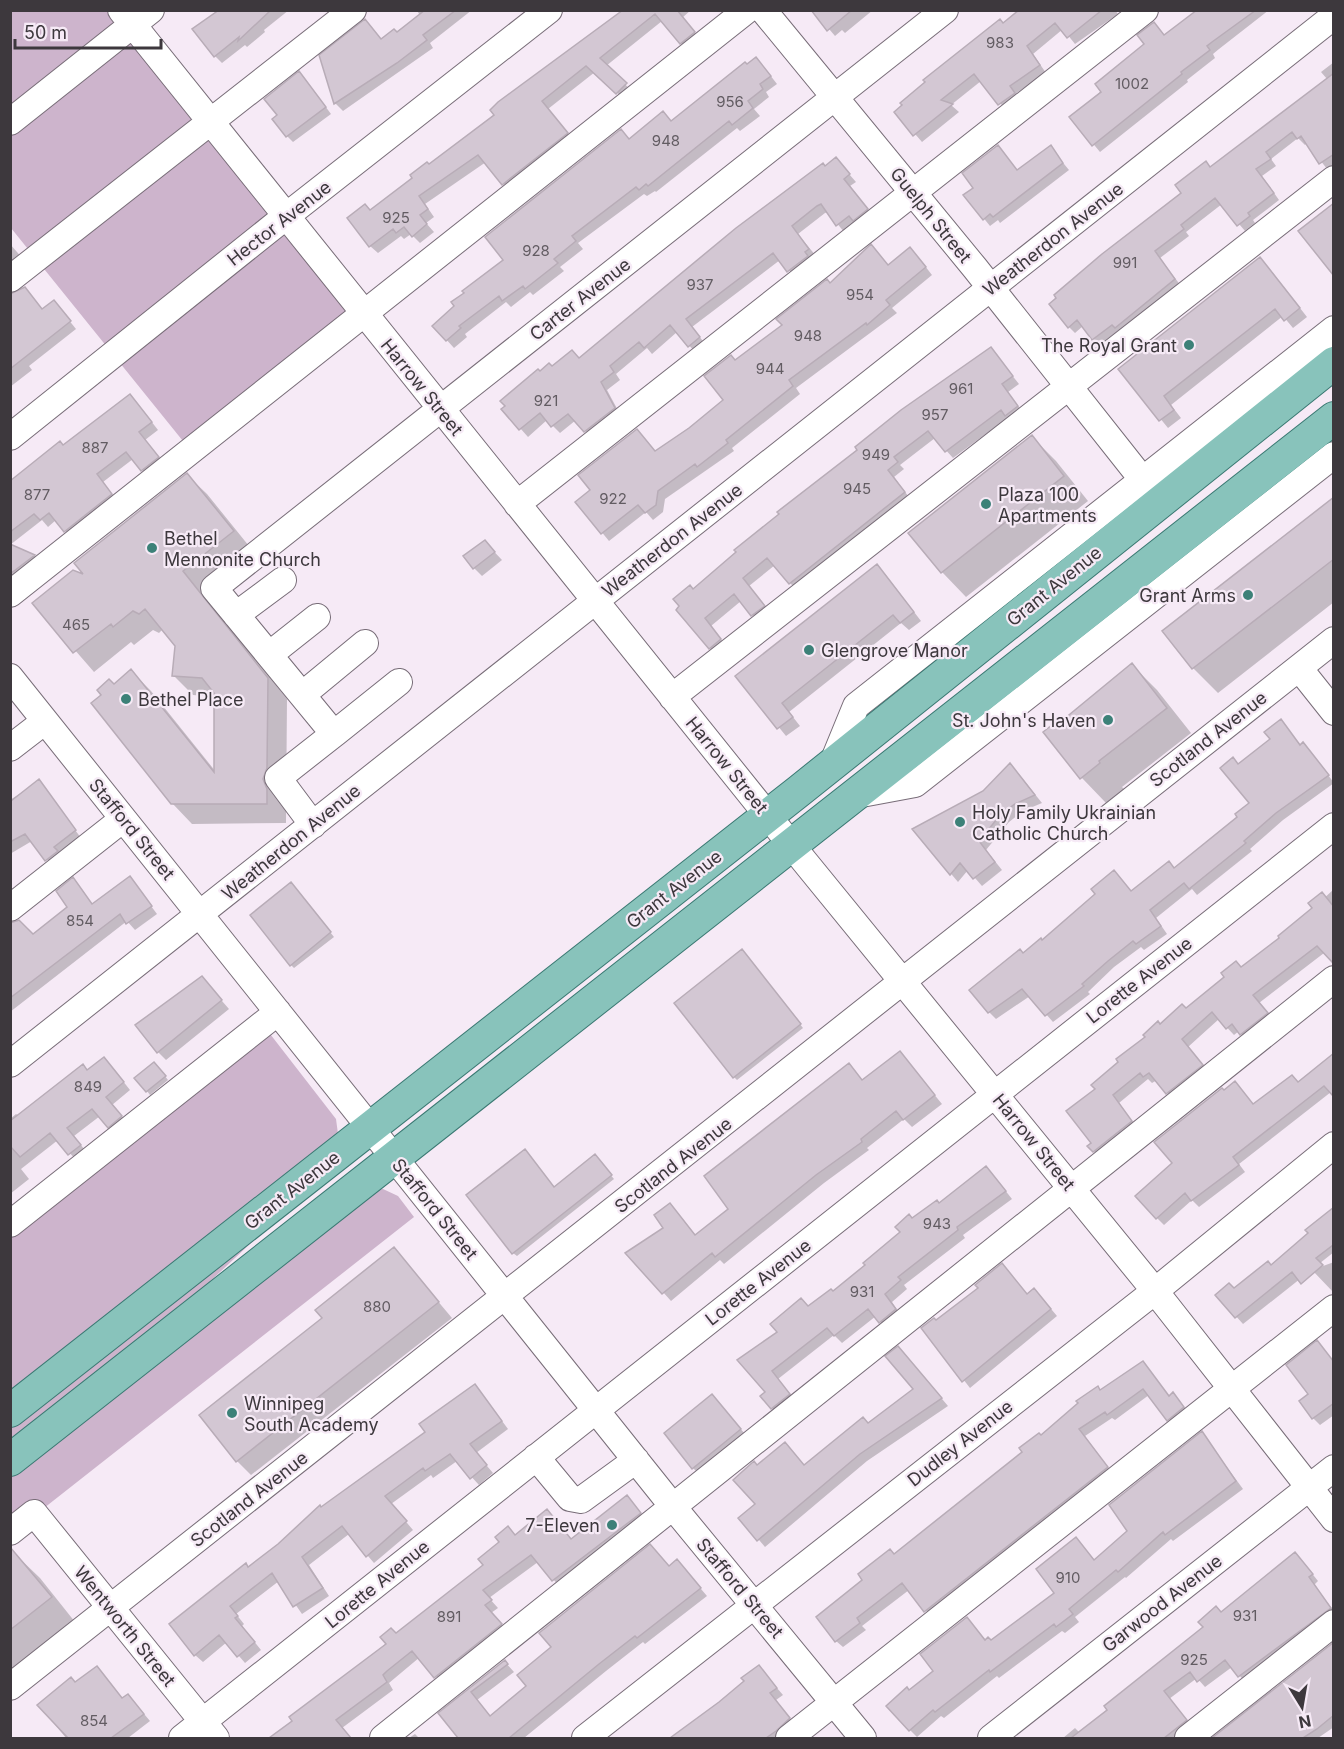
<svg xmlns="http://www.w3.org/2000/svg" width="1344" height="1749" font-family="Inter,sans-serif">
<rect width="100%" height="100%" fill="#f6eaf6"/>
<path fill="#cdb4cc" d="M10,11h111l242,303 -172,137 -180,-223z
M267,1030l69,89 2,15 -327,259v-166z
M353,1160l-102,83 -64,60 -176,138v-17z
M383,1189l15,7 16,21 -403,317v-61l364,-283z"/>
<path fill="#0003" d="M220,10h69l-25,20 1,2 -18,15 -2,-2 -23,18 -7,-7z
M420,10h52l-42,33 3,5 -90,63 -8,-8 -14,-47 61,-15 38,-25 -2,-4z
M626,10h65l-9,8 19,22 -13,11 -26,-30 -56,45 27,26 -8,8 -30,-28 -47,37 26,32 -64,50 -24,-29 -61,42 9,13 -8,6 8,9 -14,11 -9,-9 -7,5 -3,-3 -23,17 -8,-7 -21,-28 22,-6z
M813,10h60l-28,23 -3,-3 -7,6z
M1022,10h93l3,4 -43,30 -12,-15 -30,25 13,19 -31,21 6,7 -14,10 -26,-30 -30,24 8,7 -37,30 -26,-30z
M1199,10h70l-50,39 -6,5 2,4 -28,22 1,2 -88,70 -29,-35 94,-81z
M1334,62v102l-7,5 -20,-26 -2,2 -7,-7 -27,21 5,7 -14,10 17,24 -26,20 2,3 -10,8 -23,-27 -36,28 3,4 -29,22 21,28 -59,47 -3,-3 -20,15 -16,-19 -8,7 -6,-6 114,-134 28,-25 116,-89 -6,-7z
M763,66l14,18 -11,8 3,5 -15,12 6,7 -20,15 -3,-3 -81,64 -1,-1 -8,5 -3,-2 -66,49 5,6 -23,18 4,4 -31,24 -3,-3 -19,15 -5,-5 -41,32 2,3 -13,11 -20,-22 196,-186 42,-17z
M305,79l26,35 -38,28 -6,-6z
M1050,147l19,23 -69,53 -2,-3 -8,6 -25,-31 53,-24z
M836,159l20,23 -6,4 24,31 -30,15 -16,-20 -3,1 -27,21 18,22 -20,22 -16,-18 -88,67 14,18 -10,8 -19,-21 -25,22 -5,-6 -31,26 4,6 -13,10 14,26 -29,22 -16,-18 -16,13 -13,-13 -19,17 -25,-28 37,-36 40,-13z
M10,244l14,16 -14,13z
M918,257l14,18 -40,33 5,5 -101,75 4,6 -68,54 2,3 -69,48 -2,13 -10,8 -7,-8 -37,29 -32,-39 79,-50 70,-52 9,-39 49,-36 46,-40z
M1268,267l39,50 -14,11 -10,-12 -112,89 10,13 -13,10 -48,-59z
M10,295l21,1 12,14 17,-1 16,20 -47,37 3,4 -22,17z
M991,349l28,35 -11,8 16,22 -11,8 -4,-5 -56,41 -18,-20 -35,27 4,4 -10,8 17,23 -114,91 -22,-26 -26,21 22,27 -12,9 -18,-21 -30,25 16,21 -10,8 -7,-7 -17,-57z
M137,403l21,27 -13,10 20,25 -16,12 -16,-18 -30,23 15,20 -46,36 -16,-18 -8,7 -6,-7 -32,25v-52l53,-47z
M1032,437l24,24 32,40 -122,96 -24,-25 -32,-39z
M187,475l20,19 46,57 -51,40 85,108 -1,124 -94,1 -20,-21 -58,-118 17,-14 20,20 65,81 -1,-75 -22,-2 -20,-20 4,-29 -14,-17 -4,4 -6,-3 -19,15 -3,-3 -37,30 -60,-69 54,-25z
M1334,499v103l-116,91 -25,-25z
M485,542l17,18 -20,16 -8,-8z
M10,546l25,10 6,7 -31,24z
M885,574l36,47 -12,9 -8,-7 -112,89 11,14 -14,10 -49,-60z
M1132,665l25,25 34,43 -69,54 2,2 -18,14 -24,-25 -37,-46 19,-11z
M1287,728l14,18 9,5 24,32 -51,37 -33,29 2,2 -55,44 -5,-6 -36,29 11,16 -23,16 -3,-3 -27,20 -26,25 2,2 -37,28 -23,-26 -34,23 -7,-7 35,-57 73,-61 17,-22 18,20 42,-23 65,-52 12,-14 -13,-38z
M1018,773l24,30 -19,8 -14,11 -23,28 16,20 -20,16 -14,-16 -10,12 -44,-52z
M39,781l42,57 -28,29 -21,-26 -22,13v-54z
M130,878l27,36 -22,16 -8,-9 -117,91v-61l59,-44 4,-28 20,26z
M295,888l39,49 -40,31 -3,-3z
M1334,889v75l-10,-11 -65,50 15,17 -26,21 -9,-10 -5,4 -15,-16 -31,28 21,25 -35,28 -17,-20 -5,3 -4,-4 -29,24 19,26 -37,29 -12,-12 4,-3 4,-53 64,-64 25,-16 95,-72z
M746,955l57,73 -66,52 -3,-3z
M202,978l27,31 -63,51 -8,-8z
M900,1053l42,51 -30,23 -8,-8 -37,29 2,2 -45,33 -100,81 -4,-4 -49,41 -43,-48 37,-25 13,-15 18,23 35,-27 132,-127z
M1334,1055l-3,37 -92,72 6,8 -46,35 -7,-7 -28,25 -7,-7 97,-112 45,-23z
M111,1066l19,24 -18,15 16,19 -12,10 -16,-18 -26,20 13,17 -10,8 -19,-21 -37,29 8,10 -19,15v-75l6,-5 3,2 69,-45z
M158,1067l10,13 -18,15 -3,-4z
M598,1160l16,19 -97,77 -4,-3 41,-64z
M993,1175l19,24 -49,36 2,3 -61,47 3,4 -15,13 10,15 -15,13 -11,-14 -34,27 -8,-8 -56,44 19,23 -18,14 -17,-20 5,-4 12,-60 88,-67 46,-45z
M1334,1207v45l-91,72 -26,-29 18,-5 36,-24 39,-32 -3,-4z
M394,1249l58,69 -201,157 -14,-14 87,-142z
M1334,1262v31l-22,-23z
M1028,1295l13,2 16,19 -87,72 -47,-60z
M905,1355l43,51 -81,55 -102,86 -25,-29 17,-14v-37h48l64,-42 47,-36z
M1334,1362v53l-14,10 -7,-7 -3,-24z
M1143,1363l27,34 3,-3 17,20 -15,12 -26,-31 -34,25 -3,-2 -27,18 28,39 -181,143 -23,-28 -47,36 4,4 -23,17 -7,-6 59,-85 146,-119z
M482,1394l26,35 -32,24 17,20 -14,12 -22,-24 -24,17 -2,-3 -40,29 22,26 -39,33 -25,-29 -40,31 20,31 -27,18 -23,-33 -43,33 8,10 -2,2 19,24 -16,13 -18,-21 -24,20 -8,-7 54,-87 72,-59z
M712,1396l40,46 -47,38 -12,-12z
M1202,1433l41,56 -70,52 -2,-2 -45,39 -1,-1 -50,40 4,5 -14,11 -3,-2 -63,47 -2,-2 -53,42 -3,-2 -24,21 -7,-7 -1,-38 26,-21 39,-45 12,15 5,1 65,-49 20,-54 19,22 34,-30z
M634,1505l13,16 -87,66 -22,-25 -49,36 9,10 -7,5 17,19 -65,52 -23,-27 -31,26 4,7 -51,38 9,10h-79l124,-103 89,-70 31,-29 55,4z
M15,1554l25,24 35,44 -65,52v-117z
M1302,1561l16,20 -4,4 20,26 -88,72 -14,-16 -27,20 -8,-9 -28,21 23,29 -12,10h-117l12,-10 5,5 142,-119z
M670,1567l14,2 23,27 -62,48 -2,-2 -37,29 -82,67h-64l-20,-25 65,-51 9,10 -37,28 14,17z
M1334,1644v83l-16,11h-104z
M759,1667l24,28 -7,5 20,26 -13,12h-107l44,-34z
M76,1684l58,18 16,19 -22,17h-62l-27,-33z
M415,1734l4,4h-10z"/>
<path fill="#d3c7d3" stroke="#b8acb7" stroke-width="1.5" d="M219,10h52l-33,31 1,-4 -25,20 -22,-28z
M425,10h31l-33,25 4,5 -30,23 -63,41 -15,-49 46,-36 16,20 13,-10 3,3z
M623,10h54l18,22 -15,12 -25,-30 -55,44 27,25 -11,11 -30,-28 -44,35 26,32 -66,52 -24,-30 -59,41 9,13 -8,6 7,9 -15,13 -8,-10 -8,6 -3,-4 -24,18 -22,-29 18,-14 5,6 42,-32 -2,-3 17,-13 2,2 65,-49 -4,-5 8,-8z
M811,10h41l-25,21z
M1019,10h83l-35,28 -12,-15 -28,23 13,19 -30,21 5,7 -17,12 -24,-31 -33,26 12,4 -40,32 -19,-24 8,-7 -2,-2 25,-21 -2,-2 77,-61 3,4z
M1197,10h59l-44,32 -5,4 3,4 -29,22 1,2 -90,72 -23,-29 32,-25 -6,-8 49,-40 -7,-9 17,-13 10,13z
M756,57l15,19 -11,8 3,5 -15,12 5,7 -21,17 -3,-4 -81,65 -2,-2 -7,6 -3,-3 -64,49 4,5 -22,18 4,4 -33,26 -2,-3 -21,15 -3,-5 -40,30 2,2 -15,13 -14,-15 22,-20 -3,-4 13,-9 -2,-2 41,-31 -18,-23 136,-108 8,10 34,-28 8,10 74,-59 2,2z
M299,71l27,36 -40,30 -14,-18 5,-4 -13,-16z
M1334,73v81l-15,10 -18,-28 -4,3 -5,-7 -26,20 5,7 -15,10 18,24 -26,20 2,3 -13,10 -22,-28 -34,27 3,4 -29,22 20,28 -60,49 -3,-3 -20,15 -15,-20 -9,8 -19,-24 7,-6 -2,-3 48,-41 79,-61 -6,-8 31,-24 4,6z
M998,145l19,25 34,-25 12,18 -70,54 -3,-3 -7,6 -20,-25 10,-7 -11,-15z
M836,157l14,17 -6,5 24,30 -15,12 -4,-5 -13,10 -15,-22 -4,2 -25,20 17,23 -4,3 3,4 -21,16 -14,-19 -87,66 14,18 -12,10 -18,-22 -26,23 -5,-6 -29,24 4,6 -13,10 14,26 -31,24 -16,-18 -17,13 -11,-14 -21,17 -18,-21 4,-3 -5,-5 38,-32 2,2 9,-8 3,3 20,-16 7,8 157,-130 87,-65 2,3z
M1334,203v73l-36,-45z
M871,244l17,21 22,-18 16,20 -40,33 4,5 -23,20 -1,-2 -77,57 4,6 -67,54 2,3 -31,24 -2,-3 -37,27 -2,14 -11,8 -7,-8 -37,29 -26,-32 15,-12 -12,-15 59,-46 18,22 34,-23 34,-28 -19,-24 27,-21 4,5 47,-35 -6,-6 51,-40 3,4z
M1260,257l40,51 -16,13 -9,-12 -111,87 10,14 -15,11 -41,-52z
M25,287l17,22 12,-9 17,21 -61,48v-75z
M991,347l22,29 -11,8 16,22 -13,10 -4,-6 -56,42 -17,-21 -34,26 4,5 -10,8 17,22 -116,92 -22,-26 -24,20 22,28 -14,10 -17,-22 -29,24 16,21 -12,10 -33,-39 3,-4 -6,-7 17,-14 3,4 43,-37 -2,-2 45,-36 -2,-2 80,-62 -2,-3 46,-37z
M130,394l22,28 -13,10 20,25 -18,14 -15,-19 -29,22 15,20 -48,38 -15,-19 -9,7 -6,-6 -24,18v-51l50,-40 3,4z
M1032,435l32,41 -123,97 -33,-40z
M187,473l47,58 -51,40 85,107 -1,90 -4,11 4,10v15h-96l-80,-101 10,-8 -4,-5 12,-11 5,5 17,-15 83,103v-79l-12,-15 -30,-2 3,-30 -30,-37 -6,5 -6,-3 -20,16 -2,-3 -38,29 -41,-50 41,-33 10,4 -9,-11z
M1334,497v62l-142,110 -30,-38z
M485,540l10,12 -22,17 -10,-13z
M10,544l25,11 -25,19z
M877,564l37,48 -14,11 -7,-8 -111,88 11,14 -16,12 -42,-53z
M1132,663l35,45 -68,53 1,2 -20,16 -37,-47 19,-15 2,2z
M1281,719l19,26 3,-3 26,33 -53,38 -32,28 2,2 -57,46 -5,-6 -34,27 11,16 -25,18 -3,-3 -25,20 -26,23 2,2 -39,30 -23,-27 -34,24 -19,-23 51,-41 3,4 18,-15 1,2 53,-46 -4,-5 23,-19 17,21 38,-30 5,7 63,-51 -2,-3 14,-11 -29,-35 13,-11 5,7 32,-25 -6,-7z
M1010,763l25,32 -20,9 -14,10 -22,27 16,21 -22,17 -13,-16 -10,12 -38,-46 71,-38z
M39,779l37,51 -22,17 4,4 -13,10 -20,-27 -15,8 1,-41z
M130,876l22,30 -26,18 -6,-10 -110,84v-75l9,-3 14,14 34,-27 -11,-16 17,-14 19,27z
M291,882l40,50 -41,34 -40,-51z
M1322,892l12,15v57l-17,-18 -64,49 15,18 -28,22 -8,-11 -6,5 -14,-17 -30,27 21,26 -37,29 -17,-21 -6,4 -3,-4 -27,22 19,26 -39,31 -6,-6 4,-3 -25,-32 29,-22 -4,-4 27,-23 -2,-3 29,-22 -2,-2 15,-14 2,3 22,-20 4,4 38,-31 -3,-4 15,-12 5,6 38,-29 -1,-2 34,-28 -4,-5z
M742,949l59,75 -68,54 -59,-75z
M202,976l20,24 -65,53 -22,-28z
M900,1051l35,44 -32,25 -7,-9 -35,28 1,3 -46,33 -101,82 -3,-4 -50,41 -37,-41 38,-25 -9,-13 16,-12 25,32 33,-26 -24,-33 145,-113 13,17z
M1334,1053v44l-10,-11 -91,71 6,8 -48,36 -6,-8 -29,26 -21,-23 37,-33 -18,-21 68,-54 2,2 11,-9 18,23 39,-29 6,7z
M104,1057l20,25 -18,15 16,19 -14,12 -16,-19 -25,19 14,17 -13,10 -18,-22 -30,24 -10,-11v-25l73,-57 4,6z
M154,1062l12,14 -20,16 -12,-14z
M525,1149l29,38 41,-33 17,21 -100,79 -46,-59z
M986,1166l20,25 -49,36 1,3 -60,47 3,3 -16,14 11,15 -17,14 -11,-14 -34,27 -7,-8 -55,43 18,23 -19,15 -11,-13 5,-4 -28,-32 40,-28 -7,-8 31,-26 7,8 23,-17 2,2 32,-26 -2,-2 37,-31 -5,-5 14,-13 3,4 25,-18 2,3z
M1334,1207l-1,38 -17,13 7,7 -22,19 -9,-12 -57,46 -20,-23 14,-12 5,5 34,-27 3,4 37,-32 -3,-3z
M394,1247l45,55 -203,160 -37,-47 123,-97 -7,-8z
M1002,1263l25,31 7,-6 17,21 -89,73 -41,-54 13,-10 2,2 42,-32 -3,-3z
M1317,1340l17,22v41l-22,16 -13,-18 9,-7 -22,-29z
M898,1346l44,52 -82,56 -103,87 -19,-23 17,-14 -22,-24 21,-19 3,4 28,-23 19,23 59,-48 5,6 45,-34 -28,-33z
M1143,1361l26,35 4,-4 11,15 -17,14 -24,-32 -36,26 -2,-3 -26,17 29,38 -184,145 -22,-29 -45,35 3,5 -25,19 -19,-25 46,-37 -4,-6 32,-25 4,5 128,-102 -3,-4 20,-15 2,2 37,-32 -2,-2 22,-15 2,4z
M475,1384l27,37 -32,23 17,21 -17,14 -20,-25 -25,17 -2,-3 -38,28 22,25 -41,36 -24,-31 -40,31 21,31 -30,19 -21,-34 -42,33 8,10 -3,2 20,24 -18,15 -18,-22 -25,21 -25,-32 77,-61 2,4 30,-23 42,-39 1,2 18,-13 86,-62 -6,-8z
M712,1394l29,35 -49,40 -28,-36z
M1202,1431l34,50 -71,54 -2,-3 -45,40 -2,-2 -47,39 4,5 -17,13 -2,-3 -64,48 -1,-2 -54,42 -2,-2 -24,21 -23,-25 21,-19 2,3 24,-19 -13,-17 47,-37 18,23 3,-3 3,3 63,-47 -18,-24 40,-32 18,23 33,-29 -18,-26z
M627,1495l14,18 -89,68 -21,-26 -48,35 9,10 -7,5 17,19 -68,54 -22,-27 -25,20 -4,4 4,7 -51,38 15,18h-82l23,-17 -3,-4 97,-73 -6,-7 11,-9 5,5 87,-68 -5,-6 21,-17 -4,-5 13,-11 7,9 32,-26 24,30z
M650,1544l19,22 8,-7 24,29 -64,50 -2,-2 -36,28 -90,74h-51l-20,-25 67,-53 3,4 -37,28 19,24 36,-30 -9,-11 34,-28 -12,-14z
M10,1547l42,50 -42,33z
M1295,1552l18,22 -4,3 22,31 -93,69 -13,-17 -28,22 -7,-10 -26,19 23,29 -23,18h-93l36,-28 -3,-4 99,-79 -5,-5 18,-16 5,6z
M1334,1642v73l-17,14 -14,9h-91z
M759,1665l18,23 -7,5 20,25 -14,13 -10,7h-96l49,-36 25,-21 -3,-3z
M97,1666l25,32 6,-4 16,20 -33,24h-43l-31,-33 34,-28 4,5z"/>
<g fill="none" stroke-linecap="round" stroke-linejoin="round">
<g stroke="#786d78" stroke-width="28">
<path id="minor" d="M121,10l684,852 350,429 179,228
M763,10l212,258 167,211
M10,122l141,-112
M10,279l343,-269
M10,437l275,-220 264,-207
M517,504l628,-494
M10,594l737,-584
M236,615l47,-35
M269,655l48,-38
M1299,668l35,44
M10,677l664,831 189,230
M302,695l63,-52
M672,697l662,-518
M334,734l65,-52
M10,748l35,-27
M833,762l23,-56 478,-377
M856,795l59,-11 419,-329
M313,825l-35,-47 56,-44 -120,-146 731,-578
M10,908l113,-89
M10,1064l1324,-1048
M10,1224l268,-212
M536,1457l34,41 11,2 55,-40
M10,1532l24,-19 182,225
M10,1687l1324,-1047
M182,1738l1152,-912
M383,1738l951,-759
M585,1738l570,-447 179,-146
M789,1738l545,-430
M991,1738l343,-270
M1188,1738l146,-115"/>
</g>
<g stroke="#3a7872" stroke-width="34">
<path id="major" d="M10,1411l789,-620 535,-428
M10,1460l1324,-1042"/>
</g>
<use href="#minor" stroke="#fff" stroke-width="26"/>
<use href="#major" stroke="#88c3bb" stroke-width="32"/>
</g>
<g fill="#3c8178" stroke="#f6eaf6" stroke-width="2">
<circle cx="1189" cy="345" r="6"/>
<circle cx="986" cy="504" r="6"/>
<circle cx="152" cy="548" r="6"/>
<circle cx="1248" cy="595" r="6"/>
<circle cx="809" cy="650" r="6"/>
<circle cx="126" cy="699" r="6"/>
<circle cx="1108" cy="720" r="6"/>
<circle cx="960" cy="822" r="6"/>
<circle cx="232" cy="1413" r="6"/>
<circle cx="612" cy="1525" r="6"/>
</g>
<g text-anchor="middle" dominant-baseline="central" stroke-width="4.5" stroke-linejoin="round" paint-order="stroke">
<g font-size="15" fill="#625c62">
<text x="1000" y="42">983</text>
<text x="1132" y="83">1002</text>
<text x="730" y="101">956</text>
<text x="666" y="140">948</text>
<text x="396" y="217">925</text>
<text x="536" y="250">928</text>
<text x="1125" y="262">991</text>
<text x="700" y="284">937</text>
<text x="860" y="294">954</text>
<text x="808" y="335">948</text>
<text x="770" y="368">944</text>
<text x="961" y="388">961</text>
<text x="546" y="400">921</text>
<text x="935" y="414">957</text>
<text x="95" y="447">887</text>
<text x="876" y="454">949</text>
<text x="857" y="488">945</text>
<text x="37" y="494">877</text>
<text x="613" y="498">922</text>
<text x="76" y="624">465</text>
<text x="80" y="920">854</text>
<text x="88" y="1086">849</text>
<text x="937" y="1223">943</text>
<text x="862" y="1291">931</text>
<text x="377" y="1306">880</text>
<text x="1068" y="1577">910</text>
<text x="1245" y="1615">931</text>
<text x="449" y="1616">891</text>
<text x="1194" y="1659">925</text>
<text x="94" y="1720">854</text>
</g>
<g font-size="18" fill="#3d383d" stroke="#f6eaf6">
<text transform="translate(931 215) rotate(51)">Guelph Street</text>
<text transform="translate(279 223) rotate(-38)">Hector Avenue</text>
<text transform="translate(1053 239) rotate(-38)">Weatherdon Avenue</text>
<text transform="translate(580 299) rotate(-38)">Carter Avenue</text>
<text transform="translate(422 387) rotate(51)">Harrow Street</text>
<text transform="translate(672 540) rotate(-38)">Weatherdon Avenue</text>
<text transform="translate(1054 586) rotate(-39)">Grant Avenue</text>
<text transform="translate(1208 739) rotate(-38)">Scotland Avenue</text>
<text transform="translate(727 765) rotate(51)">Harrow Street</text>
<text transform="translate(132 829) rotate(51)">Stafford Street</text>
<text transform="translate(291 842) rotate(-39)">Weatherdon Avenue</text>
<text transform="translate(674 889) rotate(-38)">Grant Avenue</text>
<text transform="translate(1139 980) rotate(-38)">Lorette Avenue</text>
<text transform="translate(1034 1142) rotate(51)">Harrow Street</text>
<text transform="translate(673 1165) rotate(-38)">Scotland Avenue</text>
<text transform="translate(292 1190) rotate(-38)">Grant Avenue</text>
<text transform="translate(435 1209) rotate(51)">Stafford Street</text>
<text transform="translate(758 1282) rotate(-38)">Lorette Avenue</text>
<text transform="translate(960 1443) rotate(-38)">Dudley Avenue</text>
<text transform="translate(249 1499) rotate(-38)">Scotland Avenue</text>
<text transform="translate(377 1584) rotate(-39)">Lorette Avenue</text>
<text transform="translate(740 1588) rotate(50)">Stafford Street</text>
<text transform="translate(1162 1603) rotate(-38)">Garwood Avenue</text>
<text transform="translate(125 1626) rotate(51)">Wentworth Street</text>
</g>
<g font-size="18" fill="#3d383d" stroke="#f6eaf6" text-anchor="start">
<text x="1177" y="345" text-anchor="end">The Royal Grant</text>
<text x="998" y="494">Plaza 100<tspan x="998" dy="21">Apartments</tspan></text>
<text x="164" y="538">Bethel<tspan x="164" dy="21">Mennonite Church</tspan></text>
<text x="1236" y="595" text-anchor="end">Grant Arms</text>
<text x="821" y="650">Glengrove Manor</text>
<text x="138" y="699">Bethel Place</text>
<text x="1096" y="720" text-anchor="end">St. John's Haven</text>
<text x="972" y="812">Holy Family Ukrainian<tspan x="972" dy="21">Catholic Church</tspan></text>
<text x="244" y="1403">Winnipeg<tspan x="244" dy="21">South Academy</tspan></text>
<text x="600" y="1525" text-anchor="end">7-Eleven</text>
</g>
</g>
<rect width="1344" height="1749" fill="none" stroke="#3d383d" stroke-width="24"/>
<g transform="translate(1302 1707) rotate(169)" stroke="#f6eaf6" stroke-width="4.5" paint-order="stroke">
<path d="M0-4.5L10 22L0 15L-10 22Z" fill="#3d383d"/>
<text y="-9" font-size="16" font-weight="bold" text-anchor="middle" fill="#3d383d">N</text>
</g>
<path d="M15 39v9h146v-9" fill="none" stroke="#3d383d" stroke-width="3"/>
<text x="24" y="39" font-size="18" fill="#3d383d" stroke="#f6eaf6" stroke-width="4.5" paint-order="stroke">50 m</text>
</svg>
